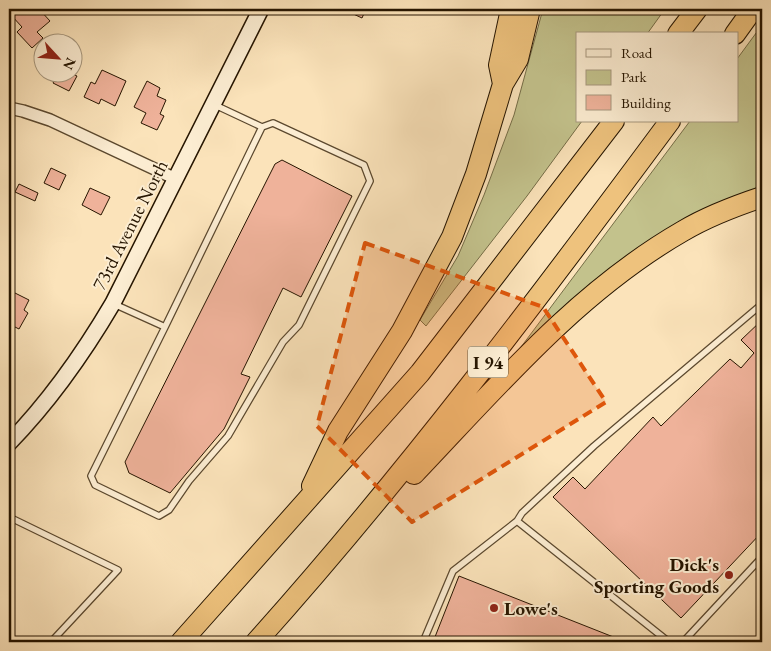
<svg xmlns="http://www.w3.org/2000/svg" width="771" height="651" font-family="'EB Garamond',serif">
<rect width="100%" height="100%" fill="#fbe3ba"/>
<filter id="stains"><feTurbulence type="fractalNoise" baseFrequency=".004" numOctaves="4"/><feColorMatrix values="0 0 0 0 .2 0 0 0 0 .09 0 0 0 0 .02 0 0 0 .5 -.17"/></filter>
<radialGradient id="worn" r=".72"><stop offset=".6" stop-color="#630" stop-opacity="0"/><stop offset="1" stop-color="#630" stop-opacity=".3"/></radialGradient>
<path fill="#c3c28c" stroke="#746c46" d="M543,9h122l-18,25h-70v87h5l-55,75 -101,130 -6,-6 38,-64 26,-61 30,-80z
M762,25v163l-47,18 -190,145 -4,-4 169,-226h47v-62z"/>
<path fill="#efb29a" stroke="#261500" d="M18,9h21l11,12 -13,11 6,6 -11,10 -15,-16 5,-5 -11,-12z
M350,9h16l-4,9 -13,-6z
M72,57l7,3 -7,14 5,2 -8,15 -16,-8 3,-5 -10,-6h26z
M102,70l24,11 -11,25 -14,-7 -2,5 -15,-7 7,-15 4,2z
M147,81l13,7 -3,8 9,4 -6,14 4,2 -7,14 -16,-7 5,-10 -12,-6z
M282,160l70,36 -51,101 -18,-9 -42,86 9,3 -26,52 -54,64 -41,-20 -4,-11 150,-298z
M51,168l15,7 -7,15 -15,-7z
M19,184l19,9 -3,8 -20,-9z
M90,188l20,9 -9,18 -19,-10z
M9,290l20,10 -5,10 4,3 -9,16 -10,-5z
M762,320v212l-81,86 -128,-121 20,-20 12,12 68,-72 8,9 69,-67 11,9 13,-15 -13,-13z
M459,576l162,64 -1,2h-187z"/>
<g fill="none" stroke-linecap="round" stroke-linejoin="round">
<g stroke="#5b482e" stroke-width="8">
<path id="lane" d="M114,304l51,23 97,-200 -47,-22
M165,327l-74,149 4,9 64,31 10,-6 20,-29 39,-45 55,-94 16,-17 71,-144 -6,-16 -91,-42 -11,4
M9,517l109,53 -67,72
M517,521l152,121
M423,642l30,-71 64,-50 5,-8 72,-67 168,-142
M683,642l79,-85"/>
</g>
<g stroke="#5b482e" stroke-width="14">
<path id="street" d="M9,108l14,3 27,9 126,59"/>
</g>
<g stroke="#261500" stroke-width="18">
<path id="secondary" d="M9,443c41,-42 74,-89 104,-140l148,-294"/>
</g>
<g stroke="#261500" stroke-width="22">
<path id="highway" d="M678,34l19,-25
M735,34l18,-25
M503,84l-4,-19 12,-56
M414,474c83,-87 163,-182 269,-243 25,-15 52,-25 79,-34
M312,486l26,-55 64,-100 50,-94 24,-63 27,-90 15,-25 12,-50
M181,642l239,-269 194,-252
M256,642c148,-165 282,-343 414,-521"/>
</g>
<use href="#lane" stroke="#fcedd2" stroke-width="5.5"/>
<use href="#street" stroke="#fcedd2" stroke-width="11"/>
<use href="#secondary" stroke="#fcedd2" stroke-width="15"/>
<use href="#highway" stroke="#eec27d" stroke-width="20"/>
</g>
<path fill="#de560b" fill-opacity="0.2" stroke="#de560b" stroke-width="4" stroke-dasharray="10 6" stroke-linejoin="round" d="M365,243l178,64 63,95 -194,120 -95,-96z"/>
<g fill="#8f2418" stroke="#fcedd2" stroke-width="2">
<circle cx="729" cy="575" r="5"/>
<circle cx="494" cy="608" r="5"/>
</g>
<g text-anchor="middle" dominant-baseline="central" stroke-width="4" stroke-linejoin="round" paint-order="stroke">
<rect fill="#fcedd2" stroke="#66563f" stroke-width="1" x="468" y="346.5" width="40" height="31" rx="4"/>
<g font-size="18" font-weight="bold" fill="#261500">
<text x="488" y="362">I 94</text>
</g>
<g font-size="19" fill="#261500" stroke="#fcedd2">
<text transform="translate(130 225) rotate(-63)">73rd Avenue North</text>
</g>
<g font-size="19" font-weight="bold" fill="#261500" stroke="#fcedd2" text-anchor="end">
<text x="719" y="564">Dick's<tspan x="719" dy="22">Sporting Goods</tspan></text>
<text x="504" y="608" text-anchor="start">Lowe's</text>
</g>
</g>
<rect width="771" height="651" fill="none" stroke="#fbe3ba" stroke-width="30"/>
<rect x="10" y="10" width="751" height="631" fill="none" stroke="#261500" stroke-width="2.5"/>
<rect x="15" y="15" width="741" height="621" fill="none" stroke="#261500"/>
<rect x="576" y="32" width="162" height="90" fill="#fcedd2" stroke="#a6977e"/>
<rect x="586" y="49" width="25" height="8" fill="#fcedd2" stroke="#a6977e"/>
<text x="621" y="58" font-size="15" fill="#261500">Road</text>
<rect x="586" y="70" width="25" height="15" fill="#c3c28c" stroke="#a6977e"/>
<text x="621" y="82" font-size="15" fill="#261500">Park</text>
<rect x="586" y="95" width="25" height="15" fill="#efb29a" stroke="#a6977e"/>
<text x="621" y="108" font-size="15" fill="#261500">Building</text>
<g transform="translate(58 58) rotate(116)"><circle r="24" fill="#fcedd2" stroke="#a6977e"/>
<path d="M0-4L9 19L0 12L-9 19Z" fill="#8f2418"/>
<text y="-8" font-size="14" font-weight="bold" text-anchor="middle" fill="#261500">N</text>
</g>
<rect width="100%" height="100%" filter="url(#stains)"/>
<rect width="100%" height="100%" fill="url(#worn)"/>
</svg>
